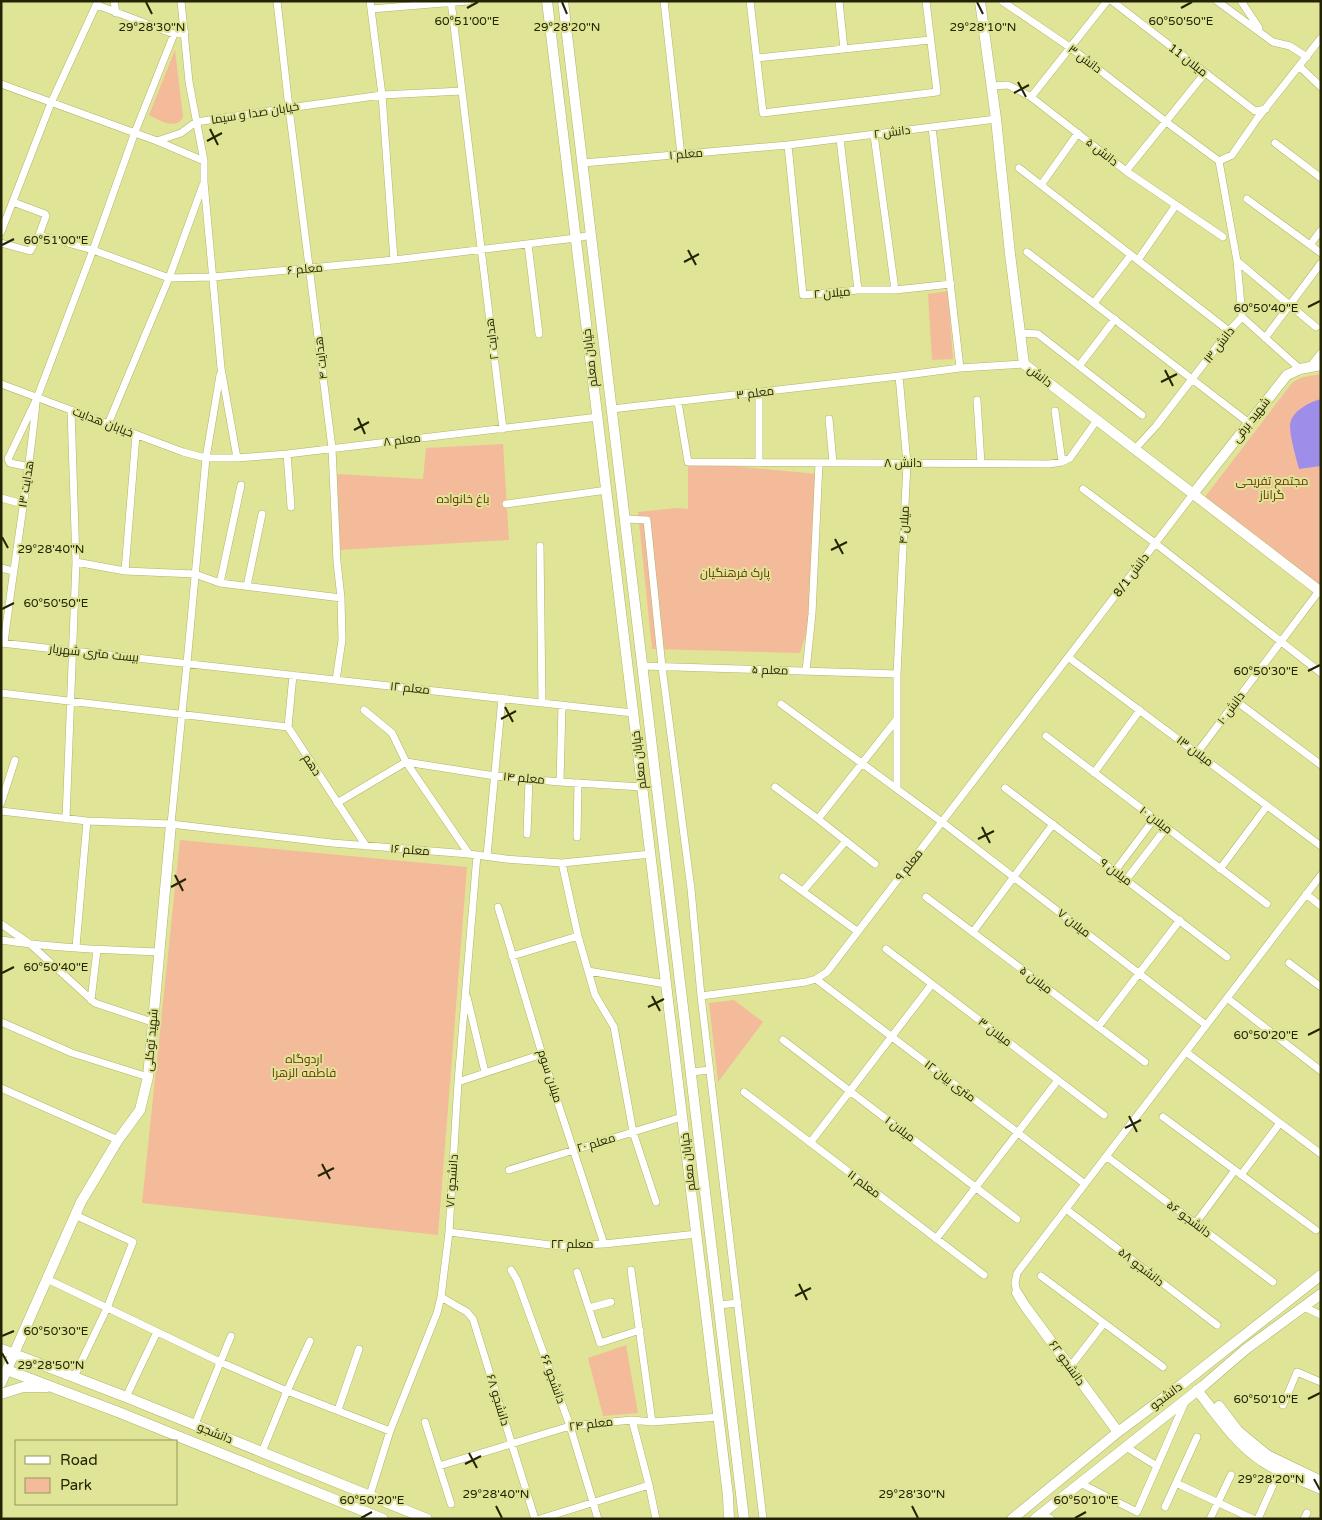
<svg xmlns="http://www.w3.org/2000/svg" width="1322" height="1520" font-family="'Varela Round',Cairo,sans-serif">
<rect width="100%" height="100%" fill="#dfe496"/>
<path fill="#f4bb9a" d="M175,50l8,67c-7,14 -24,3 -34,-2z
M948,291l5,68 -21,1 -4,-66z
M1321,374v212l-116,-89 87,-114c9,-7 18,-7 29,-9z
M503,444l6,96 -170,10 -2,-76 86,5 3,-31z
M688,462l130,12 -6,140 -12,39 -148,-4 -14,-137 39,-4 11,1z
M180,840l287,27 -29,368 -296,-32z
M734,1000l29,22 -45,60 -9,-79z
M626,1345l12,68 -35,3 -15,-58z"/>
<path fill="#9f8ee9" d="M1321,399v67l-22,3c-3,-11 -9,-32 -9,-43 0,-14 19,-24 31,-27z"/>
<g fill="none" stroke-linecap="round" stroke-linejoin="round">
<g stroke="#b1b568" stroke-width="8">
<path id="street" d="M114,1l2,12
M181,1l8,81 15,79v21l17,186 16,90
M277,1l12,107 43,340 5,114 4,36 1,42 -6,40
M370,1l12,94 12,165
M451,1l52,428
M664,1l17,154
M750,1l13,112 174,-21 -11,-91
M839,1l5,48
M1002,1l69,47 94,73 54,40
M1112,1l143,110 11,-2
M1217,1l56,41 17,4 17,11
M1241,1l18,27
M97,5l77,29 11,-2
M371,9l97,-8
M757,58l173,-18
M1299,66l22,21
M1,84l156,57 24,-8 15,-11 93,-14 93,-13 80,-4
M992,86l16,-1 23,12 95,74 97,66
M1031,97l76,-96
M932,127l28,241
M874,135l21,155
M840,139l18,151
M157,141l47,20
M1275,143l46,35
M788,145l15,150 55,-5h37l56,-6
M1219,161l13,-6 25,-36 64,-81
M583,163l205,-18 208,-26
M1019,168l210,163
M1126,171l79,-98
M1041,185l37,-52
M1247,199l74,54
M1,232l50,-129 47,-102
M39,235l54,15 76,28 44,-1 181,-17 182,-22 15,-3
M1,243l29,8 9,-16 7,-19 -1,-2 -32,-12
M528,244l11,90
M1310,245l11,-15
M1027,252l222,171
M1138,260l38,-55
M1237,261l79,66
M1094,303l37,-48
M1242,317l58,52
M1020,333l18,1 104,81
M1265,338l56,-75
M1079,366l36,-47
M1310,367l11,-14
M1,384l182,68 23,6h31l50,-4 311,-37
M759,392v70
M977,400l4,64
M678,402l10,60 361,2 13,-2 8,-4 27,-38
M612,409l287,-33 61,-8 64,-4
M1055,411l7,51
M829,419l4,44
M108,424l61,-146 34,-93
M1135,449l21,-23 73,-95 13,-14 -5,-56 -18,-100
M287,454l4,53
M30,467l-20,-4 -2,-4 29,-61 56,-148 42,-118 39,-98
M1083,489l72,54 166,130
M1,498l22,6
M506,504l101,-14
M625,519l22,1 15,147 29,222 10,107 62,523
M540,546l2,156
M76,562l49,9 70,3 25,9 121,15
M1,568l12,3
M125,571l11,-136
M220,583l21,-98
M247,586l15,-72
M1,643l632,70
M4,643c10,-80 24,-160 32,-240
M1068,657l253,189
M643,666l254,8
M806,671l6,-57 7,-151
M293,675l-5,52 78,119
M1,693l287,34
M1236,701l85,64
M781,704l161,118 264,203
M364,710l28,23 14,29 63,92
M1046,736l221,168
M1197,753l122,-162
M406,762l89,14 65,6 82,5
M1094,773l46,-63
M560,782l2,-77
M775,787l43,32 57,45
M897,788v-114l10,-211 -8,-87
M1005,788l222,169
M1,803l14,-43
M337,803l69,-41
M1,811l86,10 84,3 161,19 137,11 37,5 56,4 89,-9
M66,819l10,-257 -5,-152
M818,819l79,-100
M171,824l16,-161 19,-205 14,-83
M527,834l2,-55
M577,837l1,-54
M487,856l15,-158
M562,863l16,73 17,59 19,32 19,105 23,70
M1220,869l47,-63
M1115,871l39,-52
M783,877l74,54
M1126,880l40,-52
M803,891l43,-50
M1306,894l15,12
M926,897l219,165
M498,907l44,147 62,190
M1,924l29,20 65,59 57,19
M973,932l80,-108
M1,940c52,8 105,10 158,12
M76,947l11,-126
M886,949l218,166
M512,956l66,-20
M1289,963l32,24
M588,971l78,13
M816,979l269,205
M701,996l105,-14 10,-3 11,-7 366,-478
M467,997l18,75
M1227,998l94,73
M91,1000l6,-50
M1,1022l71,31 76,24
M1098,1027l82,-107
M783,1040l234,179
M1186,1052l135,102
M691,1072l19,-2
M458,1082l84,-28
M1,1088l117,52
M744,1092l240,183
M1163,1117l153,113
M810,1143l122,-159
M1106,1156l167,126
M509,1170l173,-53
M1241,1175l39,-52
M1066,1209l151,116
M1195,1224l40,-54
M449,1232l109,14 46,-2 93,-10
M936,1239l122,-159
M511,1270l6,10 53,146 28,93
M631,1270l21,152
M577,1272l23,71 40,-13
M1041,1276l122,91
M47,1279l173,83 67,29 103,40
M1017,1293l-2,-10 2,-10 304,-398
M441,1297l26,15 6,7 62,200
M719,1305l19,-2
M1304,1307l17,8
M589,1308l22,-6
M1070,1367l34,-44
M74,1377l33,-69 26,-66 -58,-27
M126,1397l31,-65
M1283,1405l14,-33 24,10
M338,1410l21,-61
M632,1420l17,65 7,34
M425,1422l26,82
M195,1424l36,-88
M1126,1447l31,19
M262,1452l25,-61 23,-50
M439,1466l131,-40 62,-6 20,2 67,-5
M1080,1483l57,29 48,-110
M1176,1483l77,36
M370,1495l20,-64 47,-118 4,-16 8,-65 9,-150 19,-227
M1165,1507l32,-70
M1041,1514l10,5
M540,1519l109,-34
M1210,1519l21,-44
M1258,1519l23,-52
M1304,1519l3,-6"/>
</g>
<g stroke="#b1b568" stroke-width="11">
<path id="secondary" d="M547,1l181,1495 1,23
M563,1l181,1518
M980,1l16,118 14,135 14,110 297,228
M1193,494l94,-119 13,-6 21,-4
M1017,1293l8,13 93,126
M1,1349l125,48 301,122
M7,1370l111,42 265,107
M1,1383l80,-181 37,-62 22,-30 8,-33 23,-253
M1197,1390c20,25 38,53 65,71 17,12 40,19 59,28
M1,1394l22,-7h24
M1219,1406l19,25 29,24 54,26
M1012,1519l106,-87 63,-47 140,-110
M1035,1519l168,-133 43,-37 75,-55"/>
</g>
<use href="#street" stroke="#fff" stroke-width="7"/>
<use href="#secondary" stroke="#fff" stroke-width="10"/>
</g>
<path fill="none" stroke="#232404" stroke-width="2" d="M146,2l6,12M562,2l5,12M977,2l6,12M467,8l11,-6M1181,8l11,-6M1018,82l8,15M1014,93l15,-8M210,129l8,16M207,141l15,-8M2,245l12,-6M688,250l8,15M684,262l15,-8M1308,307l12,-6M1165,370l8,16M1161,382l16,-8M358,418l7,16M354,430l15,-8M2,537l6,11M835,539l8,15M831,550l16,-8M2,609l12,-6M1308,671l12,-6M505,707l8,15M501,719l15,-8M982,827l8,16M978,839l16,-8M175,875l8,16M171,887l15,-8M2,973l12,-6M652,996l8,15M648,1007l16,-8M1308,1035l12,-6M1129,1116l8,16M1125,1128l16,-8M322,1164l8,15M318,1176l16,-8M799,1284l8,16M795,1296l16,-8M2,1336l12,-5M2,1353l6,11M1308,1399l12,-6M469,1453l8,15M465,1464l16,-8M1314,1479l6,11M496,1506l6,12M912,1506l6,12M361,1518l11,-6M1075,1518l11,-6"/>
<g text-anchor="middle" dominant-baseline="central" stroke-width="4" stroke-linejoin="round" paint-order="stroke">
<g font-size="12" fill="#232404" stroke="#dfe496">
<text transform="translate(1085 59) rotate(37)">دانش ۳</text>
<text transform="translate(1188 60) rotate(38)">میلان 11</text>
<text transform="translate(255 113) rotate(-9)">خیابان صدا و سیما</text>
<text transform="translate(892 132) rotate(-7)">دانش ۲</text>
<text transform="translate(1102 152) rotate(38)">دانش ۵</text>
<text transform="translate(686 154) rotate(-5)">معلم ۱</text>
<text transform="translate(305 269) rotate(-5)">معلم ۶</text>
<text transform="translate(832 293) rotate(-5)">میلان ۲</text>
<text transform="translate(492 339) rotate(-97)">هدایت ۲</text>
<text transform="translate(1219 345) rotate(-52)">دانش ۱۳</text>
<text transform="translate(321 358) rotate(-97)">هدایت ۴</text>
<text transform="translate(590 358) rotate(-97)">خیابان معلم</text>
<text transform="translate(1040 376) rotate(38)">دانش</text>
<text transform="translate(755 393) rotate(-7)">معلم ۳</text>
<text transform="translate(1251 420) rotate(-52)">شهید برفی</text>
<text transform="translate(103 422) rotate(21)">خیابان هدایت</text>
<text transform="translate(402 440) rotate(-7)">معلم ۸</text>
<text x="903" y="463">دانش ۸</text>
<text transform="translate(26 484) rotate(-81)">هدایت ۱۳</text>
<text transform="translate(904 525) rotate(-87)">میلان ۴</text>
<text transform="translate(1131 575) rotate(-53)">دانش 8/1</text>
<text transform="translate(94 653) rotate(6)">بیست متری شهریار</text>
<text transform="translate(770 670) rotate(2)">معلم ۵</text>
<text transform="translate(410 688) rotate(6)">معلم ۱۲</text>
<text transform="translate(1231 708) rotate(-53)">دانش ۱۰</text>
<text transform="translate(1195 751) rotate(37)">میلان ۱۳</text>
<text transform="translate(639 760) rotate(-97)">خیابان معلم</text>
<text transform="translate(312 765) rotate(57)">دهم</text>
<text transform="translate(524 778) rotate(5)">معلم ۱۴</text>
<text transform="translate(1156 820) rotate(37)">میلان ۱۰</text>
<text transform="translate(410 850) rotate(4)">معلم ۱۶</text>
<text transform="translate(909 865) rotate(-52)">معلم ۹</text>
<text transform="translate(1116 872) rotate(37)">میلان ۹</text>
<text transform="translate(1074 923) rotate(38)">میلان ۷</text>
<text transform="translate(1036 980) rotate(37)">میلان ۵</text>
<text transform="translate(995 1032) rotate(37)">میلان ۳</text>
<text transform="translate(151 1040) rotate(-85)">شهید توکلی</text>
<text transform="translate(550 1076) rotate(72)">میلان سوم</text>
<text transform="translate(950 1081) rotate(37)">۱۲ متری بیان</text>
<text transform="translate(900 1129) rotate(37)">میلان ۱</text>
<text transform="translate(596 1143) rotate(-17)">معلم ۲۰</text>
<text transform="translate(688 1162) rotate(-97)">خیابان معلم</text>
<text transform="translate(452 1181) rotate(-86)">دانشجو ۷۲</text>
<text transform="translate(864 1184) rotate(37)">معلم ۱۱</text>
<text transform="translate(1189 1219) rotate(37)">دانشجو ۵۶</text>
<text x="572" y="1244">معلم ۲۲</text>
<text transform="translate(1141 1267) rotate(38)">دانشجو ۵۸</text>
<text transform="translate(1067 1363) rotate(54)">دانشجو ۶۲</text>
<text transform="translate(553 1379) rotate(70)">دانشجو ۶۶</text>
<text transform="translate(1166 1396) rotate(-37)">دانشجو</text>
<text transform="translate(498 1400) rotate(73)">دانشجو ۶۸</text>
<text transform="translate(591 1424) rotate(-7)">معلم ۲۴</text>
<text transform="translate(215 1433) rotate(22)">دانشجو</text>
</g>
<g font-size="12" fill="#6c3206" stroke="#dfe496">
<text x="1272" y="481">مجتمع تفریحی<tspan x="1272" dy="14">گراناز</tspan></text>
<text x="463" y="499">باغ خانواده</text>
<text x="735" y="573">پارک فرهنگیان</text>
<text x="304" y="1059">اردوگاه<tspan x="304" dy="14">فاطمه الزهرا</tspan></text>
</g>
</g>
<g font-size="12" text-anchor="middle" fill="#232404" stroke="#dfe496" stroke-width="4" stroke-linejoin="round" paint-order="stroke">
<text x="467" y="25">60°51'00"E</text>
<text x="1181" y="25">60°50'50"E</text>
<text x="152" y="31">29°28'30"N</text>
<text x="567" y="31">29°28'20"N</text>
<text x="983" y="31">29°28'10"N</text>
<text x="56" y="244">60°51'00"E</text>
<text x="1266" y="312">60°50'40"E</text>
<text x="51" y="553">29°28'40"N</text>
<text x="56" y="607">60°50'50"E</text>
<text x="1266" y="675">60°50'30"E</text>
<text x="56" y="971">60°50'40"E</text>
<text x="1266" y="1039">60°50'20"E</text>
<text x="56" y="1335">60°50'30"E</text>
<text x="51" y="1369">29°28'50"N</text>
<text x="1266" y="1403">60°50'10"E</text>
<text x="1271" y="1483">29°28'20"N</text>
<text x="496" y="1498">29°28'40"N</text>
<text x="912" y="1498">29°28'30"N</text>
<text x="372" y="1504">60°50'20"E</text>
<text x="1086" y="1504">60°50'10"E</text>
</g>
<rect width="1322" height="1520" fill="none" stroke="#232404" stroke-width="5"/>
<rect x="15" y="1440" width="162" height="65" fill="#dfe496" stroke="#94975c"/>
<rect x="25" y="1456" width="25" height="8" fill="#ffffff" stroke="#94975c"/>
<text x="60" y="1465" font-size="15" fill="#232404">Road</text>
<rect x="25" y="1478" width="25" height="15" fill="#f4bb9a" stroke="#94975c"/>
<text x="60" y="1490" font-size="15" fill="#232404">Park</text>
</svg>
